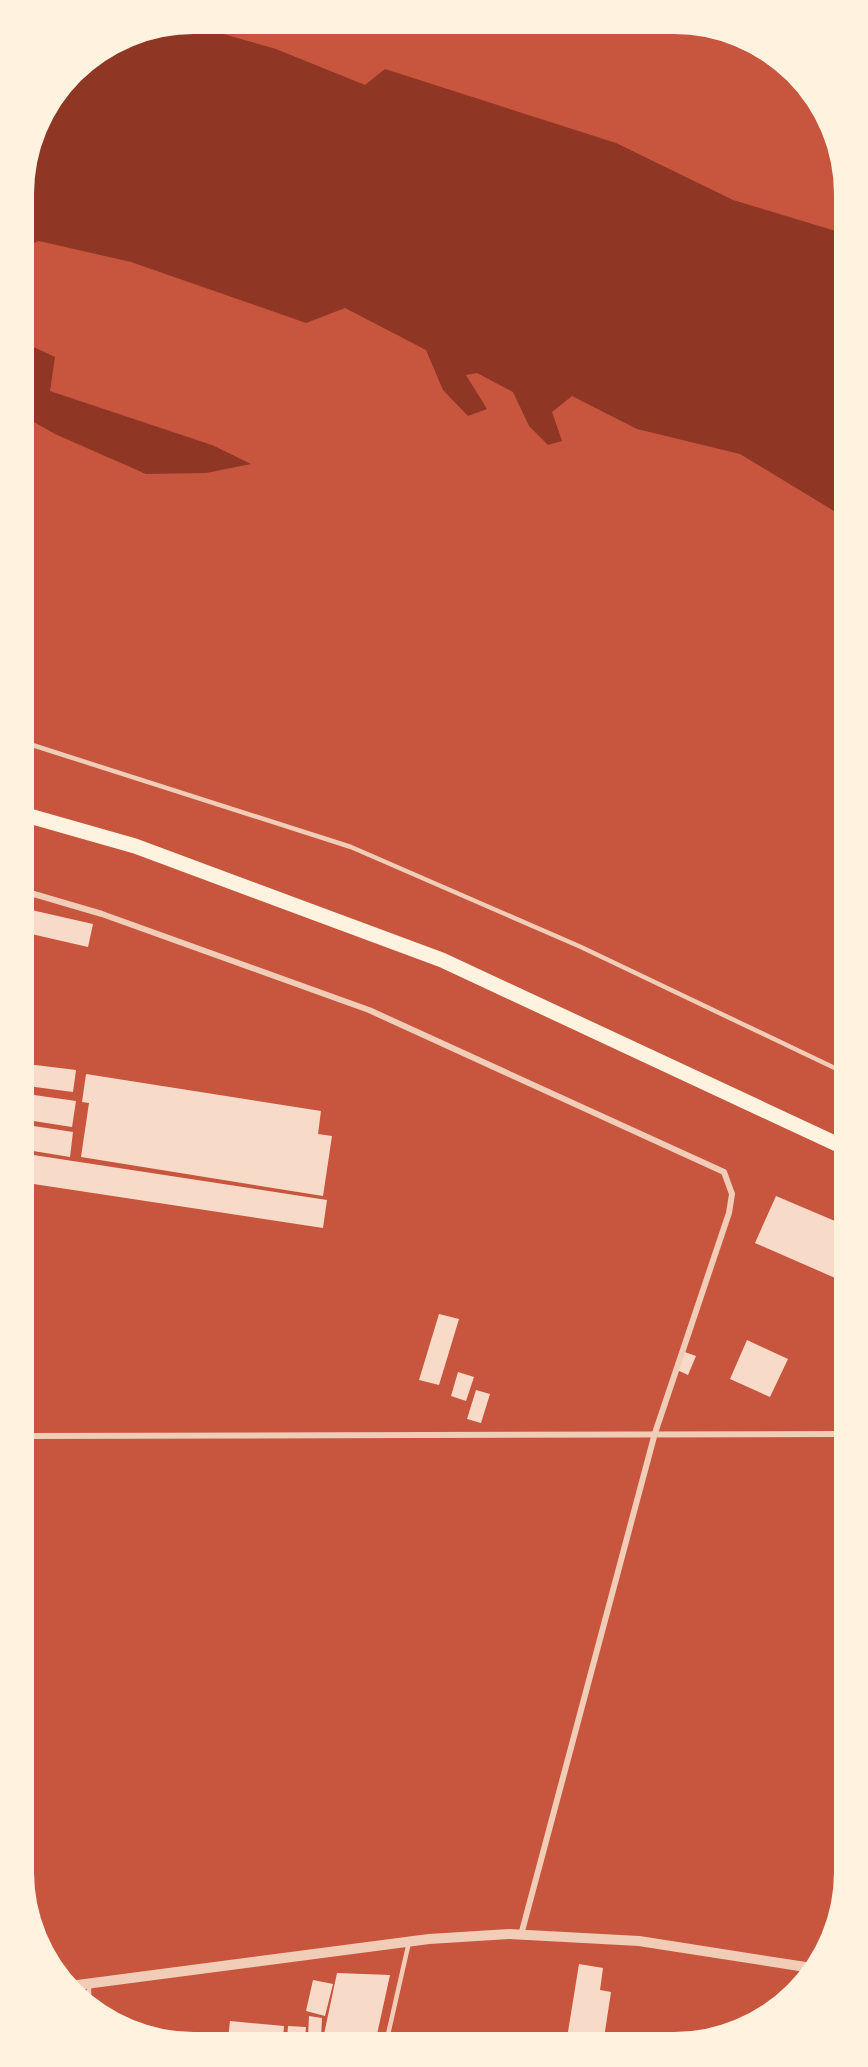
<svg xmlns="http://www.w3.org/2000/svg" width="868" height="2067" font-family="'Titillium Web',sans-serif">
<rect width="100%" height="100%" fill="#c8553d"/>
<path fill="#8f3625" d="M183,26h12l81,23 89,36 20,-16 231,74 117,57 106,32v282l-99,-60 -103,-25 -65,-33 -20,16 10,29 -14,4 -19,-19 -16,-34 -36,-19 -11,2 21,34 -19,7 -25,-26 -17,-40 -81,-42 -39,15 -175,-61 -92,-21 -14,5 -1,-63 18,-64 40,-53 47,-29z
M25,343l30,14 -5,34 162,54 39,19 -45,9 -60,1 -91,-40 -30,-17z"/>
<path fill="#f7dbc8" d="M27,909l66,15 -5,23 -61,-14z
M27,1064l49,6 -3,22 -46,-6z
M86,1074l235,37 -3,23 14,2 -9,60 -242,-39 8,-54 -7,-1z
M27,1094l49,7 -4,26 -45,-7z
M27,1125l46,7 -3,25 -43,-7z
M27,1154l300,46 -4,28 -296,-45z
M776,1196l66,28v57l-87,-38z
M439,1314l20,5 -20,66 -20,-5z
M747,1340l41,19 -18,38 -40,-18z
M682,1351l14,5 -8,19 -13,-6z
M458,1372l16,5 -8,24 -15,-5z
M476,1390l14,4 -9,29 -14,-4z
M579,1964l24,4 -3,22 11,2 -7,46h-37z
M337,1973l53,2 -14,64h-53z
M313,1980l20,4 -8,32 -19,-5z
M309,2016l13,2 -1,20 -13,-1z
M230,2021l54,5 -1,13h-55z
M288,2026l18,1 -1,12h-18z"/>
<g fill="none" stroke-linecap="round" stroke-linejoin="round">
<path stroke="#f1ccb7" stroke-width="4.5" d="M26,743l325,104 230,100 260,124
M89,1983v18
M387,2039l22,-97"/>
<path stroke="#f1ccb7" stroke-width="6" d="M27,892l75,22 267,96 355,162 8,22 -3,19 -74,220 -134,502
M28,1436l814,-2"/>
<path stroke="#f1ccb7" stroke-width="10" d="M70,1986l359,-47 80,-5 130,7 173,27"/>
<path stroke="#fff3e0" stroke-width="15" d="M26,815l109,31 307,114 399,186"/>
</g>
<path d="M0 0H868V2067H0ZM194 34H674A160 160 0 0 1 834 194V1872A160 160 0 0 1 674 2032H194A160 160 0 0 1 34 1872V194A160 160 0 0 1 194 34Z" fill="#fff3e0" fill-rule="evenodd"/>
</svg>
